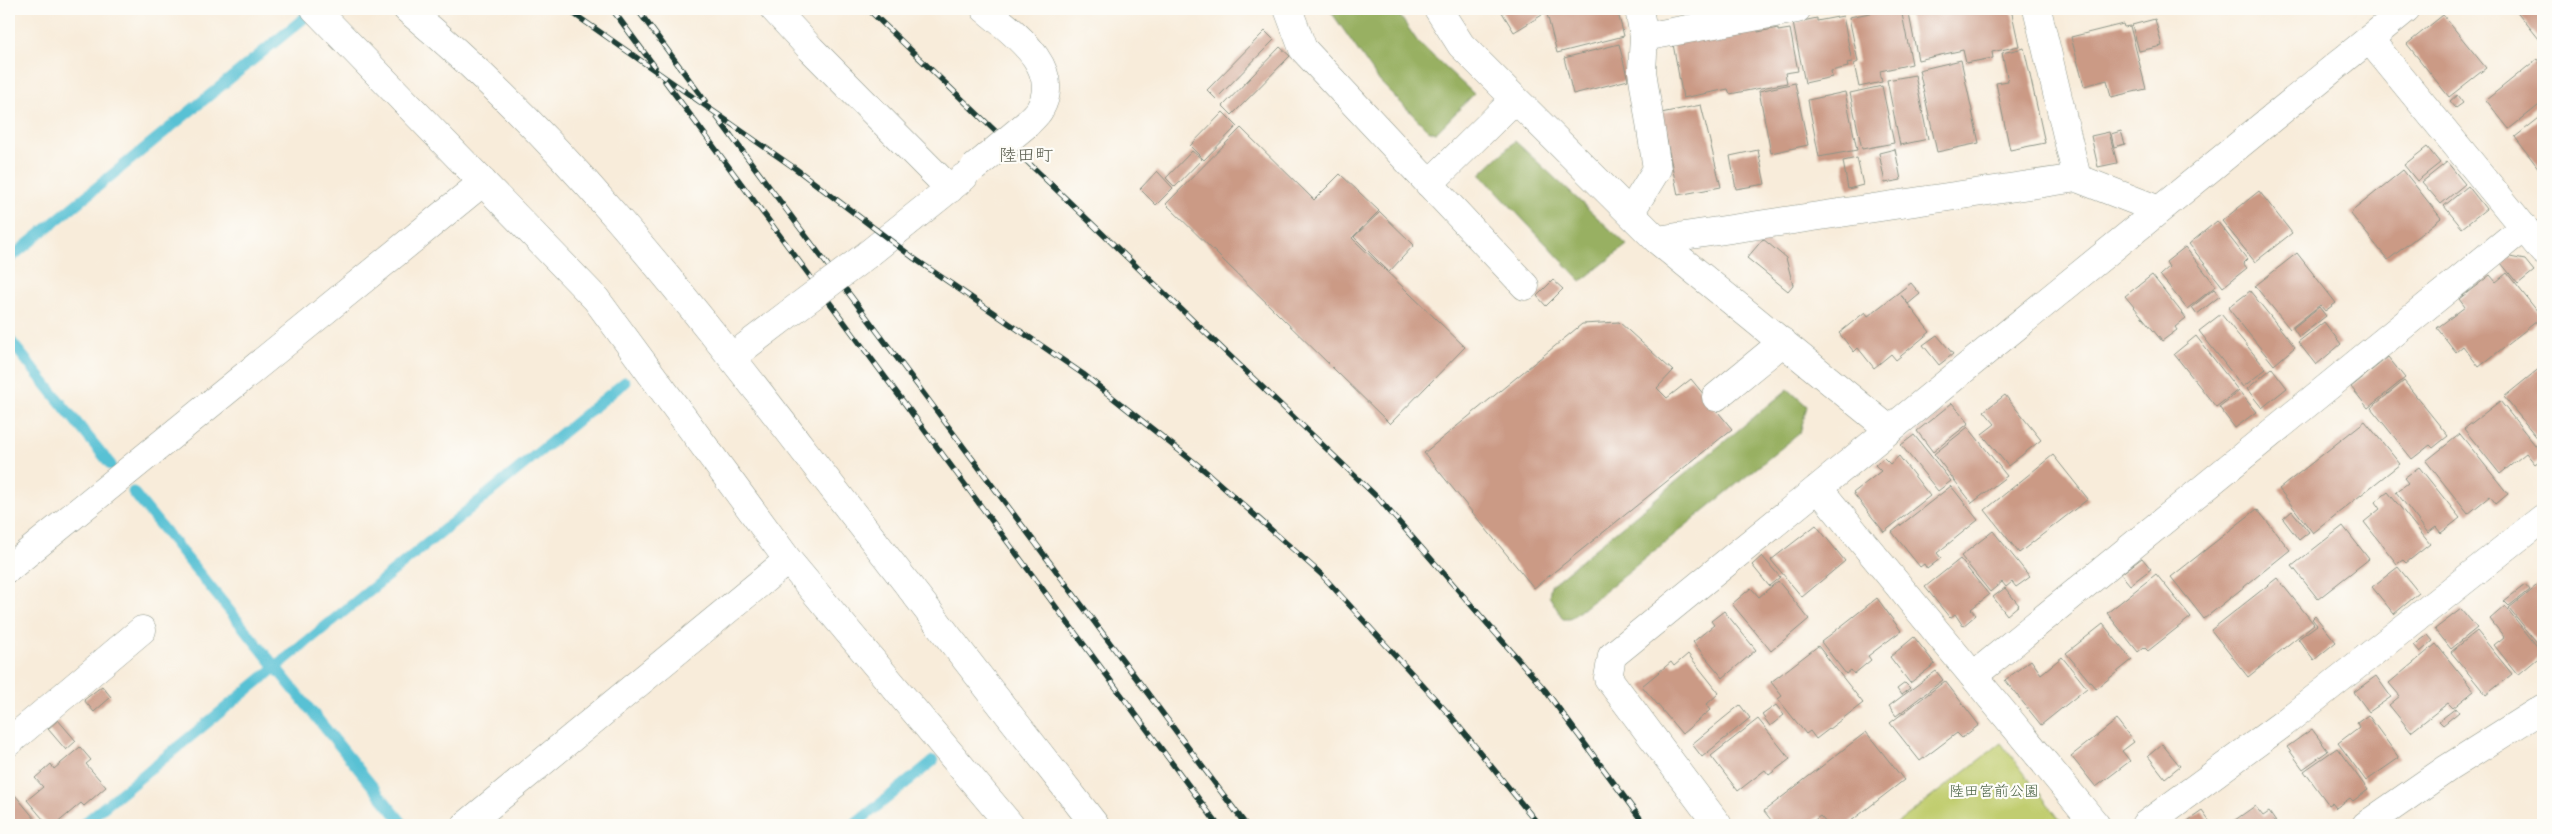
<svg xmlns="http://www.w3.org/2000/svg" width="2552" height="834" font-family="'Shantell Sans','Klee One',sans-serif">
<rect width="100%" height="100%" fill="#fdfcf7"/>
<filter id="ink" filterUnits="userSpaceOnUse"><feTurbulence type="fractalNoise" baseFrequency=".02" numOctaves="2"/><feDisplacementMap in="SourceGraphic" scale="10" xChannelSelector="R" yChannelSelector="G"/><feConvolveMatrix kernelMatrix="1 2 1 2 8 2 1 2 1" color-interpolation-filters="sRGB"/></filter>
<filter id="wash" filterUnits="userSpaceOnUse"><feTurbulence type="fractalNoise" baseFrequency=".0096" numOctaves="4" result="noise"/><feDisplacementMap in="SourceGraphic" scale="20" xChannelSelector="R" yChannelSelector="G"/><feGaussianBlur stdDeviation="1.12" result="paint"/><feColorMatrix in="noise" values="0 0 0 0 0 0 0 0 0 0 0 0 0 0 0 0 0 1.4 0 .05"/><feComposite in="paint" operator="in"/></filter>
<g filter="url(#wash)">
<rect width="100%" height="100%" fill="#f8ecda"/>
<path fill="#c1cd6f" stroke="#708552" d="M2001,743l63,82h-169z"/>
<path fill="#98b062" stroke="#5c764b" d="M1329,9h66l23,33 56,52 -38,39 -8,-3 -48,-48z
M1515,141l112,104 -46,36 -101,-107z
M1788,389l19,17 -7,27 -230,186h-7l-14,-23 2,-11z"/>
<g fill="none" stroke-linecap="round" stroke-linejoin="round">
<path stroke="#58c1d4" stroke-width="11" d="M9,259l294,-240
M9,339l102,126
M133,492l271,333
M82,825l543,-443
M854,825l79,-64"/>
</g>
<g id="blocks">
<path fill="#cb9a85" d="M1500,9h38l4,6 -28,17z
M1569,9h48l7,27 -67,17 -10,-39z
M1694,9h22l1,4 -21,5z
M1891,9h10l11,55 -32,7 2,11 -23,5 -5,-23 4,-2 -9,-45z
M1908,9h103l8,37 -27,6 1,6 -27,5 -3,-13 -45,10z
M2515,9h28v35z
M2443,15l43,53 -37,29 -42,-53z
M1843,16l9,46 -5,1 1,4 -17,4 1,6 -27,6 -12,-60 24,-5v3z
M2155,19l7,27 -23,5 -7,-26z
M2123,24l1,3 6,-1 16,63 -35,8 -4,-17 -23,6 -13,-49z
M1757,27l1,5 20,-4v3l12,-2 8,42 -13,2 2,10 -57,11 -2,-5 -45,9 -10,-54z
M1265,31l9,9 -58,59 -9,-9z
M1619,44l9,36 -55,14 -9,-36z
M1280,47l10,9 -58,59 -9,-9z
M2024,48l21,95 -35,7 -14,-67 12,-2 -6,-28z
M2537,59l6,9v34l-34,27 -23,-29z
M1961,60l18,83 -42,9 -18,-82z
M1915,75l13,64 -28,6 -13,-65z
M1795,83l13,62 -37,8 -12,-62z
M1882,86l12,57 -32,6 -12,-56z
M1845,92l12,58 -38,7 -11,-57z
M2457,95l6,8 -7,5 -6,-7z
M1701,105l20,82 -43,8 -17,-82z
M1223,112l14,14 -33,34 -14,-14z
M2543,115v50l-4,4 -24,-32z
M1241,128l73,72 26,-26 39,37 -27,27 113,109 -75,77 -224,-220z
M2121,131l4,13 -11,3 -3,-13z
M2109,132l8,31 -19,4 -7,-31z
M2427,147l13,16 -23,18 -13,-16z
M1895,149l6,31 -16,3 -6,-30z
M1758,150l7,34 -29,5 -6,-33z
M1192,151l10,8 -27,28 -9,-9z
M1857,158l6,27 -15,4 -5,-28z
M2447,162l18,22 -24,20 -19,-22z
M2403,170l38,48 -53,42 -38,-47z
M1157,171l16,17 -17,17 -16,-16z
M2468,186l18,23 -24,19 -18,-22z
M2259,191l33,42 -37,29 -33,-41z
M1380,212l34,33 -25,27 -35,-35z
M2217,221l30,38 -4,4 4,5 -24,19 -34,-43z
M1763,239l23,19 7,27 -5,6 -41,-33z
M2185,247l31,39 -29,23 -27,-34 9,-8 -3,-5z
M2297,253l39,50 -11,8 -5,-6 -30,24 -35,-43z
M2510,257l15,3 9,11 -16,13 -17,-21z
M2507,273l35,44 -63,50 -16,-21 -7,6 -19,-24 28,-21 -6,-8 31,-24 6,7z
M2152,275l34,43 -11,9 2,3 -15,11 -37,-45z
M1553,280l10,9 -17,17 -9,-10z
M1911,283l9,11 -12,10 -8,-10 30,38 -34,28 -5,-6 -17,14 -16,-20 -4,4 -15,-19 26,-21 3,4z
M2214,289l6,7 -23,18 -5,-7z
M2250,291l45,56 -21,18 -46,-57z
M2319,307l7,9 -27,21 -6,-9z
M2221,314l45,55 -23,18 -44,-56z
M1619,322l54,49 -16,17 10,10 24,-19 41,50 -198,159 -110,-135 158,-129z
M2324,322l17,22 -25,21 -18,-23z
M1937,335l16,19 -14,11 -16,-20z
M2196,336l42,54 -22,17 -42,-53z
M2388,357l17,21 -37,30 -17,-21z
M2541,367l2,3v75l-39,-48z
M2272,368l15,20 -25,20 -15,-19z
M2404,381l44,55 -15,12 -3,-3 -18,14 -41,-51z
M2239,391l17,21 -21,16 -16,-21z
M2005,395l36,45 -33,26 -26,-32 13,-10 -11,-13z
M2500,401l43,54v3l-8,6 -9,-11 -26,21 -36,-45z
M1952,403l17,20 -36,29 -16,-21z
M2365,421l35,43 -87,69 -34,-44z
M1968,427l39,49 -35,27 -38,-49z
M2460,434l48,60 -12,10 -6,-8 -22,18 -42,-53z
M1914,435l37,46 -13,10 -37,-46z
M2053,455l35,44 -69,54 -34,-43z
M1899,456l31,40 -46,36 -31,-39 28,-22 -6,-6 9,-7 6,6z
M2419,467l41,51 -19,15 -5,-6 -8,6 -32,-41 12,-9 -4,-5z
M1951,486l27,34 -41,33 4,5 -14,11 -3,-5 -4,3 -28,-35z
M2388,492l42,52 -24,19 -3,-3 -6,4 -33,-42 16,-13 -5,-7z
M2257,509l33,41 -86,69 -33,-42z
M2292,511l17,21 -10,8 -16,-21z
M1816,525l29,36 -43,36 -31,-37z
M2343,526l26,33 -51,40 -26,-33z
M1993,531l37,46 -14,10 -4,-5 -6,5 -4,-5 -12,10 -29,-36z
M1762,556l18,21 -11,9 -17,-21z
M2142,558l9,11 -21,16 -9,-11z
M1960,559l29,36 -18,14 5,6 -13,11 -8,-12 -5,4 -25,-31z
M2398,567l21,26 -25,21 -22,-27z
M2156,574l35,43 -43,34 -4,-4 -6,5 -31,-39z
M2277,578l37,46 -66,53 -37,-47z
M1778,581l31,38 -38,32 -39,-47 19,-16 8,9z
M2541,582l2,3v65l-34,-42z
M2525,585l4,5 -20,16 -5,-5z
M2005,588l14,17 -12,10 -14,-18z
M1877,598l24,33 -33,25 3,4 -17,14 -3,-4 -5,4 -25,-32z
M2505,606l38,48 -25,21 -24,-30 10,-8 -14,-18z
M2461,609l16,19 -26,21 -16,-20z
M1724,611l32,39 -33,28 -30,-36 21,-17 -3,-4z
M2315,616l21,26 -22,18 -16,-21 19,-14 -5,-6z
M2103,624l29,36 -36,29 -30,-36z
M2477,631l35,43 -26,21 -35,-43z
M2428,635l5,6 -13,11 -6,-7z
M1914,637l21,27 -25,19 -20,-26z
M2436,644l38,47 -21,17 -5,-5 -37,29 -22,-27 11,-9 -11,-13z
M1818,646l45,57 -47,36 -6,-8 -4,3 -28,-35 4,-3 -11,-14z
M1688,654l31,39 -13,12 4,5 -28,24 -40,-48 29,-24 3,4z
M2062,657l25,31 -46,37 -36,-45 26,-20 10,14z
M1936,671l7,9 -47,36 -7,-10z
M2376,676l15,21 -22,15 -15,-20z
M1945,681l34,44 -17,13 -5,-5 -37,28 -30,-38z
M1905,683l5,5 -9,7 -4,-6z
M102,686l9,11 -17,15 -10,-12z
M1740,705l10,13 -48,39 -10,-13z
M1776,705l8,10 -14,11 -8,-11z
M2456,708l3,4 -16,13 -4,-4z
M2368,715l31,43 -33,23 -28,-38 21,-16 -2,-4z
M1758,719l32,40 -21,16 -4,-5 -27,21 -27,-35z
M58,720l18,21 -10,9 -18,-21z
M2117,720l17,22 -12,9 8,10 -34,26 -25,-31z
M2312,729l16,22 -25,18 -16,-22z
M1866,732l38,48 -58,45h-18l-8,-9 -12,9h-33l-11,-14z
M2162,744l18,22 -15,12 -17,-22z
M80,747l11,13 -5,4 20,23 -22,19 -3,-3 -26,22h-7l-21,-25 16,-13 -8,-9 16,-14 3,5z
M2337,748l31,42 -15,11 -3,-3 -14,10 -4,-5 -3,2 -25,-34z
M15,795l20,24 -7,6h-19v-25z
M2255,806l8,10 6,-4 9,13h-50z
M2202,811l10,14h-30z"/>
</g>
</g>
<g filter="url(#ink)">
<use href="#blocks" fill-opacity="0" stroke="#8c9487" stroke-width="1"/>
<g fill="none" stroke-linecap="round" stroke-linejoin="round">
<g stroke="#8c9487" stroke-width="29">
<path id="minor" d="M315,9l281,290 192,261 222,265
M407,9c153,126 277,286 398,443 96,124 193,249 290,373
M774,9l37,40 139,140
M985,9c26,22 79,58 55,100 -3,6 -9,10 -13,15
M1288,9l15,40 222,237
M1438,9l23,36 196,195 233,190
M2037,9l40,169
M1644,37l153,-28
M2369,39l174,212
M1429,184l86,-85
M1630,213l27,-44 -15,-98 2,-34 -5,-28
M1657,240l420,-62 82,32
M867,255l97,-78
M732,357l59,-45
M1716,397l67,-55
M1818,488l278,337
M9,568l474,-386
M1973,676l551,-449
M9,742l133,-112
M466,825l322,-265
M1718,825l-110,-147 4,-22 794,-647
M2145,825l139,-102 259,-205
M2366,825l82,-57 95,-60"/>
</g>
<use href="#minor" stroke="#fff" stroke-width="28"/>
<g stroke="#1f3d34" stroke-width="5.5">
<path id="rail" d="M567,9l229,160 119,90 168,115 121,96 117,104 127,139 91,112
M612,9l43,58
M637,9l68,92
M868,9l511,490 166,191 100,135
M665,81l553,744
M717,117l529,708"/>
</g>
<use href="#rail" stroke="#fdfcf7" stroke-width="4" stroke-dasharray="11" stroke-linecap="butt"/>
<g stroke="#8c9487" stroke-width="29" stroke-linecap="butt">
<path id="minor-bridge" d="M974,168l53,-44
M791,312l76,-57"/>
</g>
<use href="#minor-bridge" stroke="#fff" stroke-width="28"/>
</g>
</g>
<g text-anchor="middle" dominant-baseline="central" stroke-width="4.5" stroke-linejoin="round" paint-order="stroke">
<g font-size="15" fill="#486143" stroke="#fdfcf7">
<text x="1994" y="791">陸田宮前公園</text>
</g>
<g font-size="18" fill="#5b5e50" stroke="#fdfcf7">
<text x="1026" y="155">陸田町</text>
</g>
</g>
<rect width="2552" height="834" fill="none" stroke="#fdfcf7" stroke-width="30"/>
</svg>
